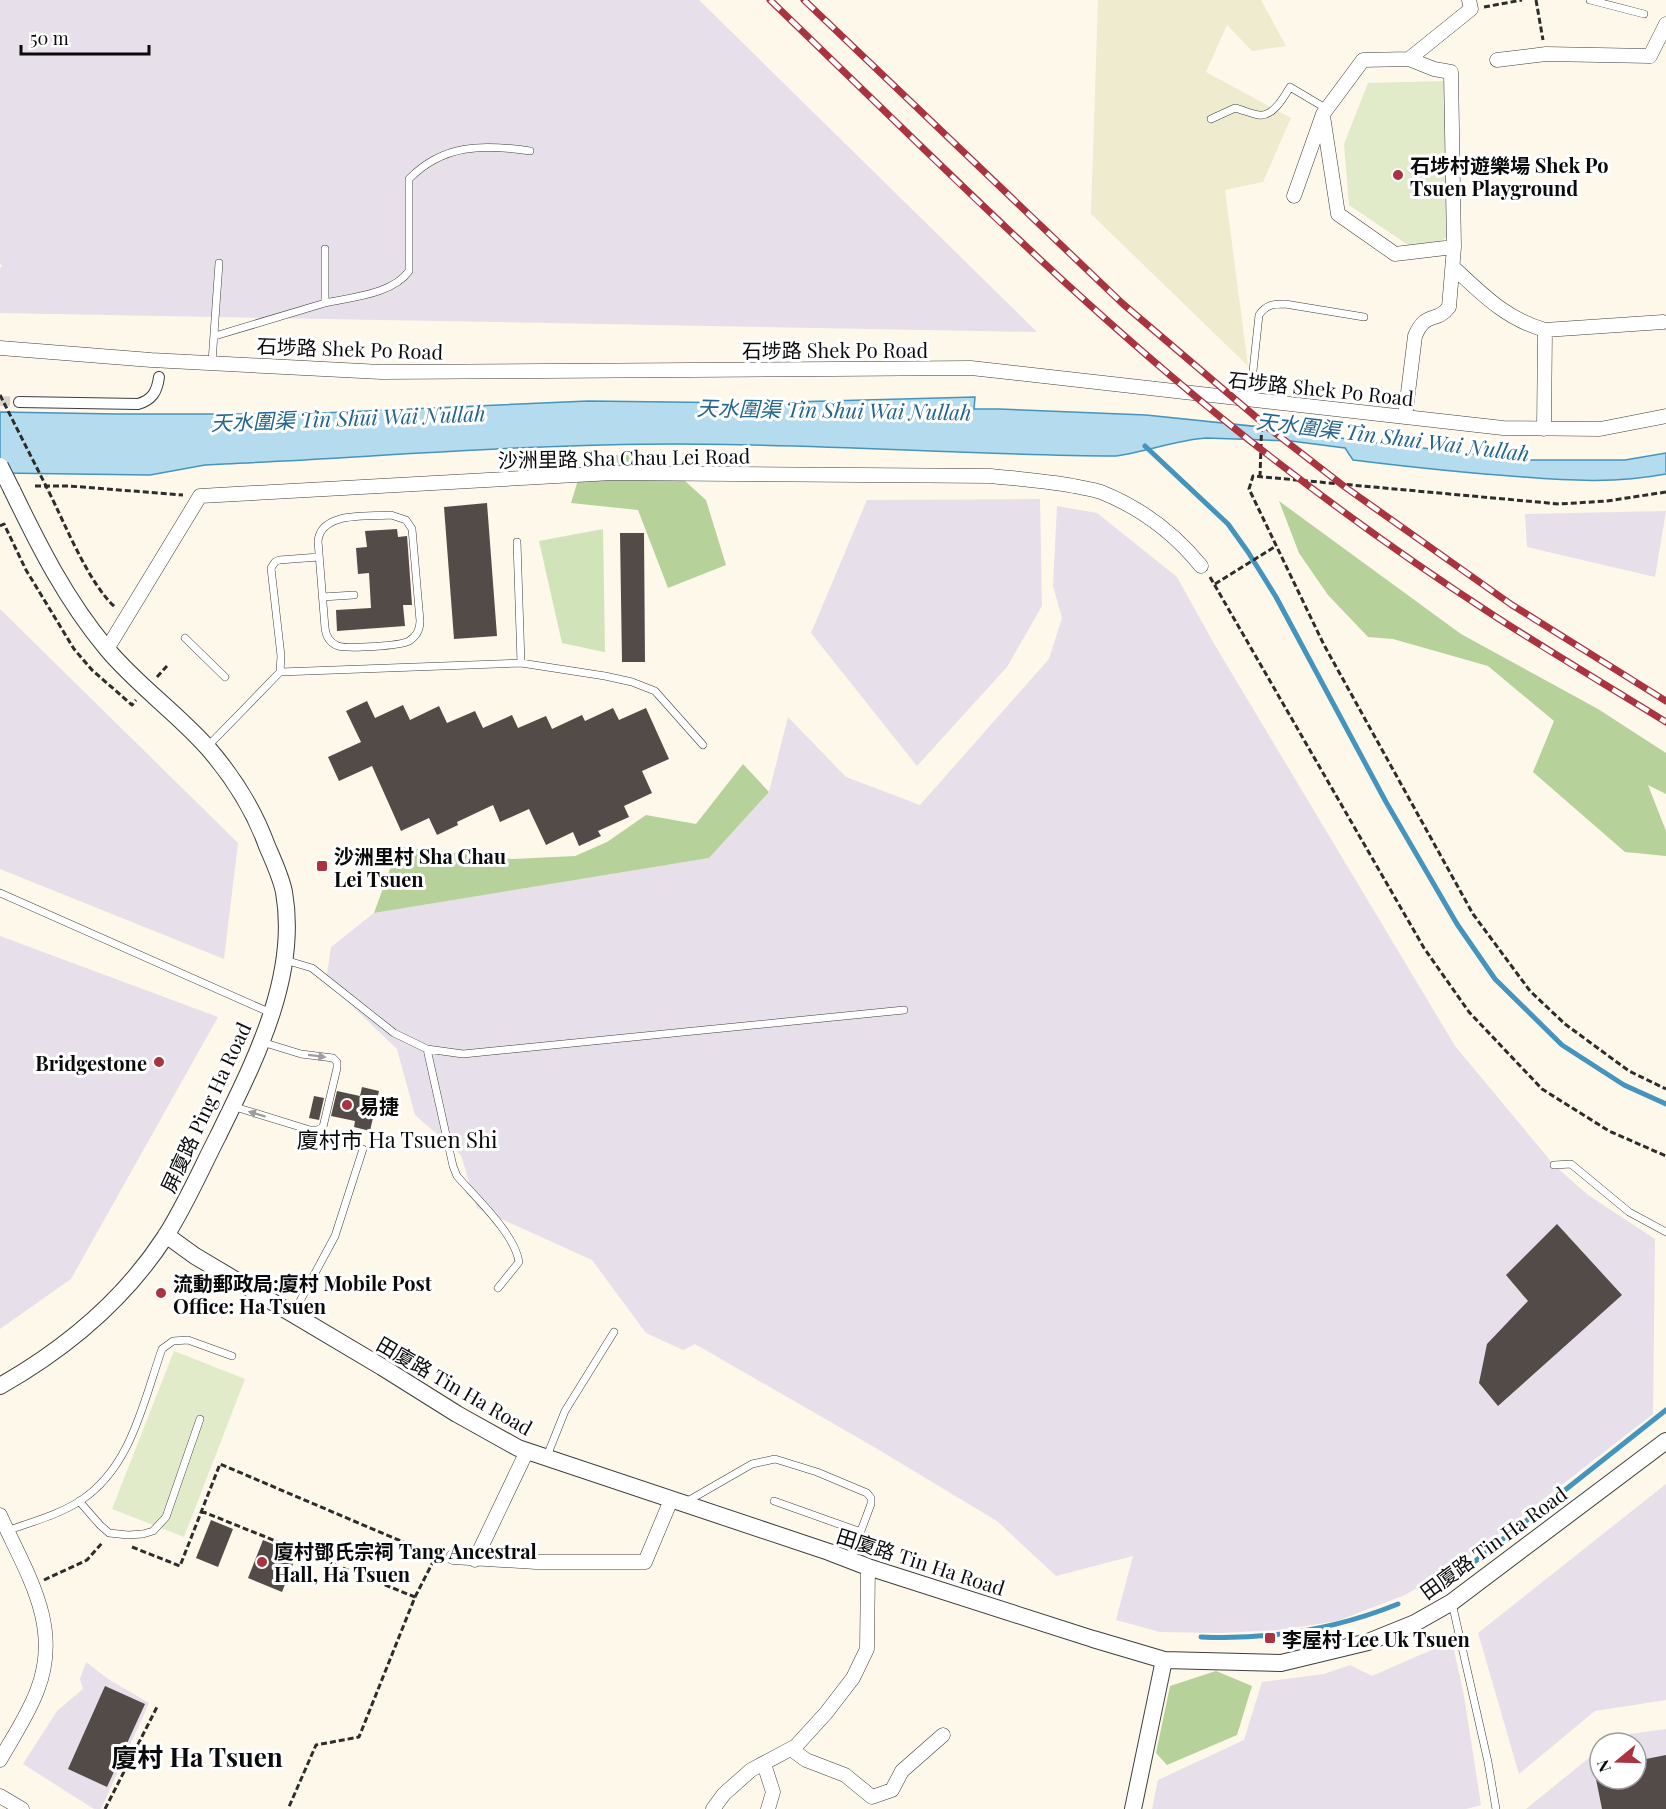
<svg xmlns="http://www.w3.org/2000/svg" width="1666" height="1809" font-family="'Playfair Display','Noto Sans SC',serif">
<rect width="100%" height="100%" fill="#fdf8ea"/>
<path fill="#e7dfe9" d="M0,0h699l338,332 -1037,-19v-45l2,-2 -2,-3z
M1040,499l2,107 -35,61 -90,99 -106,-133 56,-133z
M1057,506l40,7 80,64 36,65 242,404 99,119 34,30 67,44 -2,175 -189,147 -59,34 -68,26 -58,9 -58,3 -61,-1 -44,-12 17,-64 -77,20 -59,-55 -123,-74 -179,-103 -12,6 -37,-17 -54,-73 -115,-52 -16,-53 -46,-40 -18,-66 -71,-68 5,-34 43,-34 335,-55 60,-66 19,-75 58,60 74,28 129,-146 13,-41 -9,-32z
M1666,511l-11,66 -128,-30 -2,-33z
M0,609l238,234 -14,116 -224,-90z
M0,936l218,81 -147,262 -71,50z
M1666,1484v216l-71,11 -76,63 -41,-141z
M1452,1641l12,55 17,109 -15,4h-314l6,-29 86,-40 18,-58 62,-8 26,-9 22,11z
M86,1662l22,17 41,24 -48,106h-7l-71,-45 34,-53 26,-22 -3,-10z
M1666,1729v80h-140l74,-60v30h36v-36h-28l8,-7z"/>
<path fill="#efebce" d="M1098,0h163l25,46 -34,5 -25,-26 -21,47 85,46 -28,64 -38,8 23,176 -157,-152z"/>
<path fill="#d1e3b9" d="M603,529l2,123h-1l-42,-9 -23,-102z"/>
<path fill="#b6d29a" d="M654,453l52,47 20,65 -58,23 -30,-78 -67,-7 14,-46z
M1279,501l182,133 137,75 68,44v41l-18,-9 18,46v25l-41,-4 -92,-80 21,-51 -66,-55 -95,-27 -25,-2 -40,-42 -29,-42z
M743,764l26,28 -60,66 -335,55 24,-66 115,12 62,-3 32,-14 39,-27 50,9z
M1216,1671l36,15 -15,49 -70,30 -11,-12 14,-67z"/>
<path fill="#e1ebc9" d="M1446,81l5,152 -13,11 -30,1 -59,-40 -5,-61 24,-61z
M174,1351l71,28 -61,158 -72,-28z"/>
<path fill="#b5dcee" stroke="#4494bd" stroke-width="1.5" d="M975,397l-1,12h25l147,6 144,15 70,11 170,19h95l41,-7v21c-48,9 -95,7 -143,3 -57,-4 -113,-10 -170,-17l-8,-12 -54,-7 -85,-3c-30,2 -60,14 -90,18 -147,-1 -293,-12 -440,-12 -150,0 -301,13 -452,20l-19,1 -55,10 -150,-2v-61l117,2h182l289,-13 161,2z"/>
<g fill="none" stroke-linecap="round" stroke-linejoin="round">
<path stroke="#4494bd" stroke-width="5" d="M1145,446l83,78 20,28 28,45 110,205 71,122 38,55 67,66 62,40 42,19
M1423,1592l22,-11 24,-15 197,-156
M1201,1637c67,3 135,-8 197,-33"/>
</g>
<path fill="#524b48" d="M487,503l10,133 -43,3 -10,-132z
M397,529l1,8 9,-1 1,13 4,56h-9l2,21 -68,5 -1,-21 35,-2 -2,-35 -11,1 -2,-26 11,-1 -2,-16z
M620,533h24l1,129h-23z
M367,701l8,17 28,-13 7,15 29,-14 8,17 28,-12 8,17 29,-13 6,13 28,-12 6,13 30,-14 3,6 28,-13 6,12 27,-12 23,51 -27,12 10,22 -28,13 5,11 -31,14 3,5 -22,10 -6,-14 -27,13 -17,-36 -29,13 -7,-17 -36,17 1,3 -21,10 -8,-17 -28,13 -29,-65 -33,15 -11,-24 33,-15 -15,-31z
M362,1087l17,4 -9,40 -16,-4 1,-6 -24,-5 6,-25 23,5z
M314,1096l10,2 -5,22 -10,-2z
M1557,1224l65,71 -124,111 -19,-23 8,-39 41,-43 -22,-26z
M211,1520l22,9 -15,38 -22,-9z
M263,1540l34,14 -15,38 -34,-14z
M105,1686l40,18 -38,83 -39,-18z
M1666,1755v54h-64l-6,-30h40v-18z"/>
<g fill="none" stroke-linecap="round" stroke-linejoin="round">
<path stroke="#d9d4c9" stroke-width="10" stroke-dasharray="10 5" stroke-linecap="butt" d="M0,401l19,1"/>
<g stroke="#3e3e3e" stroke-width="8">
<path id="service" d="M1590,0l54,14
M1211,119l24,-11c8,2 16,6 24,7 14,2 25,-18 31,-28l37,22
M325,303c27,-6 68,-9 84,-32v-92c34,-35 74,-35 121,-28
M215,336l110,-33v-54
M212,362l7,-99
M1250,399l9,-84c7,-10 13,-11 26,-11l79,13
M391,515l15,5 6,9 8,92c0,8 -3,15 -11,20 -9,5 -61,8 -71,5 -8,-3 -12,-10 -13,-18l-7,-87c3,-30 50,-24 73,-26z
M517,542l4,121
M322,597l32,-2
M185,638l40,39
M280,672l1,-16 -10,-88 4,-6 4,-2 40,-3
M207,747l73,-75 241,-9 84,13 27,6 23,9 48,54
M0,893l271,120
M285,960l27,8 82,65 33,16 36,5 441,-44
M427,1049l26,117 4,10c19,22 58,58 62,86l-21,26
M232,1106l78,24h7l6,-3 14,-59v-6l-4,-4 -32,-4 -39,-12
M1554,1165l17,-1 58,48 37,20
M293,1314l42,-78 28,-87
M547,1456l18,-45 49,-79
M79,1501l21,24 9,8 19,2 15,-1 10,-3 13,-14 34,-98
M774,1501l87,31
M686,1502l66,-38 23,-5 42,13 50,21 4,5v6l-21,56
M7,1531c24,-9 51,-16 73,-30 51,-33 63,-98 82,-152l11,-8 15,-1 44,16
M1452,1603l36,159 8,47"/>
</g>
<g stroke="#3e3e3e" stroke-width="12">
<path id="pedestrian" d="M19,402l119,2c14,-4 19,-12 21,-27"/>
</g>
<g stroke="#3e3e3e" stroke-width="15">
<path id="minor" d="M1409,59l62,-50 -2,-9
M1497,60l49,-6 104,2 16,-32
M1323,116l15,98 57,40 59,-7
M1294,196l29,-82 40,-54 46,-1 25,10 17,3 3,175 -5,60c-13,17 -23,3 -34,29l-10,81
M1453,267c29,27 53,52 92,63l118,-8
M0,348l151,12 230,12 590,-4 532,60 97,1 66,-13
M1544,429l1,-99
M107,649l93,-153 412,-23 379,3c28,3 56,5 83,10 9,2 19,3 27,6 40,16 74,42 100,74
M0,1515c26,58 63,111 37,176 -9,24 -24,46 -37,69
M453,1557l83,5h109l26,-62
M475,1560l52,-109
M791,1749l15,11 39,15 27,22 20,-7 10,-19 41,-36
M764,1764l9,28 -5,17
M0,1796l22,13
M713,1809l11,-15 27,-24 45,-24 30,-33 27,-35 14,-29 1,-82"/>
</g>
<g stroke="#3e3e3e" stroke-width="18">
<path id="tertiary" d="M166,1235l29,21 187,111 75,47 61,34 311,104 39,15 225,72 71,21 117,3 87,-21 47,-19 37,-21 214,-161
M0,1386c65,-37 124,-86 165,-149 20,-31 36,-68 53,-101 36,-74 81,-159 66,-244 -3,-15 -11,-32 -17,-46 -13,-36 -34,-69 -59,-98 -31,-35 -71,-63 -101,-99 -41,-49 -68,-103 -95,-159
M1133,1809l31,-149"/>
</g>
<path stroke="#2d2d2d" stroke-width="3" stroke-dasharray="6 3" stroke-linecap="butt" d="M1536,0l7,40
M1484,7l38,-7
M1260,477l2,-62
M35,486h34l114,9
M49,492c16,32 40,92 66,115
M1666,492l-59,9 -48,3 -306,-28 -4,13 75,156 149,269 57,77 35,33 64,47 37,18
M0,526l4,-2 22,46 48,79 18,21 40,35 4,-5
M1210,577l214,371 45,64 73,77 67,42 57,25
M1215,584l61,-38
M157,677l10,-11
M201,1511l214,86 -56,140 -43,8 -28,64
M132,1547l48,19 40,-102 216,92
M44,1580l43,-20 16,-18
M415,1597l21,-41
M105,1809l52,-102"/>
<use href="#service" stroke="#fff" stroke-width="7"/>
<use href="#pedestrian" stroke="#fff" stroke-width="10"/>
<use href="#minor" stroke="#fff" stroke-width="14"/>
<use href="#tertiary" stroke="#fff" stroke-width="16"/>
<g stroke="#aa3340" stroke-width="7">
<path id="rail" d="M770,0c164,158 325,322 506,461 70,54 143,106 217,154 57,37 115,71 173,107
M804,0l319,304 147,125 75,58 167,118 154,96"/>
</g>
<use href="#rail" stroke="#fff" stroke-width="4.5" stroke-dasharray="14" stroke-linecap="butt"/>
<g stroke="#3e3e3e" stroke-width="18" stroke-linecap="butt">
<path id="tertiary-bridge" d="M0,466l12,24"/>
</g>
<path stroke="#2d2d2d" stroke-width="3" stroke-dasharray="6 3" stroke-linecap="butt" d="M0,395l49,97"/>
<use href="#tertiary-bridge" stroke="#fff" stroke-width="16"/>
</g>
<defs><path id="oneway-solid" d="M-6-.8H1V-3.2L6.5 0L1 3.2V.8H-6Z" transform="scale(1.5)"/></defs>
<g fill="#9d9d9d">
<use href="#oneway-solid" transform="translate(317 1056) rotate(7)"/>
<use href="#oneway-solid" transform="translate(257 1114) rotate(-163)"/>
</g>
<g fill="#aa3340" stroke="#fff" stroke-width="2">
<circle cx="1398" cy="175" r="6"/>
<rect x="316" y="860" width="12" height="12" rx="3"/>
<circle cx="159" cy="1062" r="6"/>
<circle cx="347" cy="1105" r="6"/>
<circle cx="161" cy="1293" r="6"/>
<circle cx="262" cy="1562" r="6"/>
<rect x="1264" y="1632" width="12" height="12" rx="3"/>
</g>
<g text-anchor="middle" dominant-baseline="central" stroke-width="6" stroke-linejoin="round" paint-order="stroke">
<g font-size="20" font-weight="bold" fill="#0b0b0b" stroke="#fff" text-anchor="start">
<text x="1410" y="164">石埗村遊樂場 Shek Po<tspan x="1410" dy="23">Tsuen Playground</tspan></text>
<text x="334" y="855">沙洲里村 Sha Chau<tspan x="334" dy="23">Lei Tsuen</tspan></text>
<text x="147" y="1062" text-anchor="end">Bridgestone</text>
<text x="359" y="1105">易捷</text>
<text x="173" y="1282">流動郵政局:廈村 Mobile Post<tspan x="173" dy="23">Office: Ha Tsuen</tspan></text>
<text x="274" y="1550">廈村鄧氏宗祠 Tang Ancestral<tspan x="274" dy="23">Hall, Ha Tsuen</tspan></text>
<text x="1282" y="1638">李屋村 Lee Uk Tsuen</text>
</g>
<g font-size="20" fill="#0b0b0b" stroke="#fff">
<text transform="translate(350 348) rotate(2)">石埗路 Shek Po Road</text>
<text x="835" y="349">石埗路 Shek Po Road</text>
<text transform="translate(1321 388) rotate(6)">石埗路 Shek Po Road</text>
<text transform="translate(624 457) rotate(-1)">沙洲里路 Sha Chau Lei Road</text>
<text transform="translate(205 1107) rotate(-65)">屏廈路 Ping Ha Road</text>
<text transform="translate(455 1385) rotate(30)">田廈路 Tin Ha Road</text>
<text transform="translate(1493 1542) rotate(-36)">田廈路 Tin Ha Road</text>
<text transform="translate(921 1561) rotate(18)">田廈路 Tin Ha Road</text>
</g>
<g font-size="21" font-style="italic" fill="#23658d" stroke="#fff">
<text transform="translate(834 409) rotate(1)">天水圍渠 Tin Shui Wai Nullah</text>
<text transform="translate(348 417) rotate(-2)">天水圍渠 Tin Shui Wai Nullah</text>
<text transform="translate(1393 436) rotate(7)">天水圍渠 Tin Shui Wai Nullah</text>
</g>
<g font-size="22" fill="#0b0b0b" stroke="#fff">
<text x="397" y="1139">廈村市 Ha Tsuen Shi</text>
</g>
<g font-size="26" font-weight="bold" fill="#0b0b0b" stroke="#fff">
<text x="197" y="1756">廈村 Ha Tsuen</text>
</g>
</g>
<g transform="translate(1618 1761) rotate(251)"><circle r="28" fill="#ffffff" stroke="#9d9d9d" stroke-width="1.5"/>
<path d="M0-4.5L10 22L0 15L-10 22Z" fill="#aa3340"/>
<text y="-9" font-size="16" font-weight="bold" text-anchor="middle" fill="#0b0b0b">N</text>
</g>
<path d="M21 45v9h128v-9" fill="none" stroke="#0b0b0b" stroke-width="3"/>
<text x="30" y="45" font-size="18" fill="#0b0b0b" stroke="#ffffff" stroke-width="4.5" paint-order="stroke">50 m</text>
</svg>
